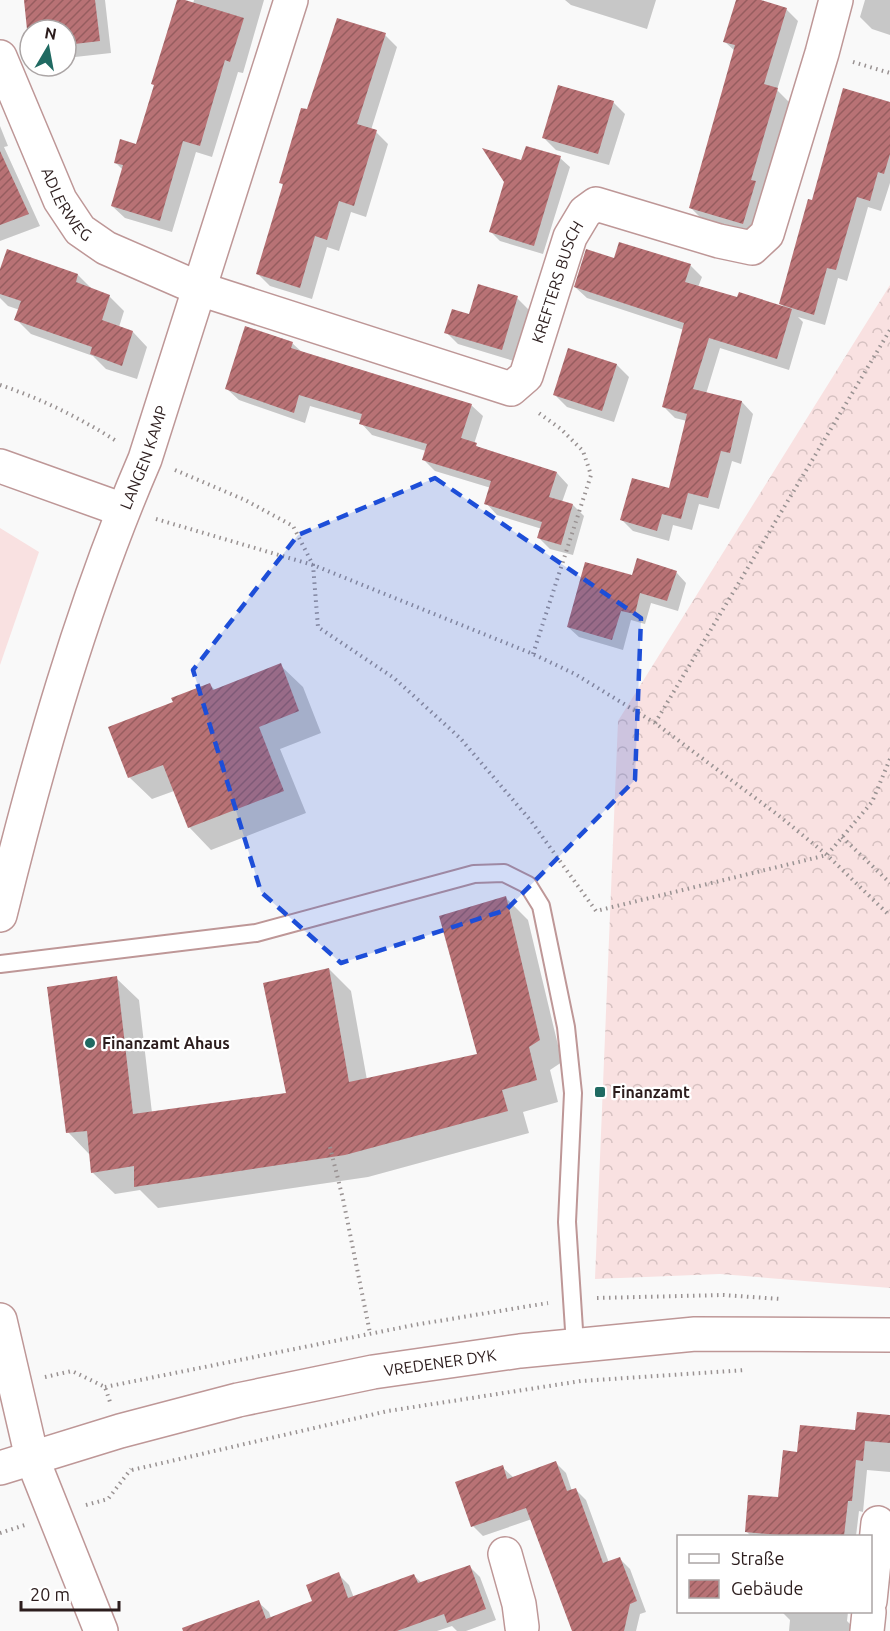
<svg xmlns="http://www.w3.org/2000/svg" width="890" height="1631" font-family="Ubuntu,sans-serif">
<defs>
<pattern id="forest-crowns" width="20" height="18" patternUnits="userSpaceOnUse" patternTransform="scale(1.5)"><rect width="20" height="18" fill="#f9e1e1"/><path d="M2 6a3 3 0 1 1 6 0M12 15a3 3 0 1 1 6 0" fill="none" stroke="#d6c1c1"/></pattern>
<pattern id="building-hatch" width="6" height="6" patternUnits="userSpaceOnUse" patternTransform="scale(1.5)"><rect width="6" height="6" fill="#b87275"/><path d="M-1 1l2-2M0 6l6-6M5 7l2-2" fill="none" stroke="#965d5f"/></pattern>
</defs>
<rect width="100%" height="100%" fill="#f9f9f9"/>
<path fill="#f9e1e1" d="M0,528l39,24 -39,113z"/>
<path fill="url(#forest-crowns)" d="M890,285v1003l-170,-14 -125,5 23,-558z"/>
<path fill="#0003" d="M25,0h80l6,53 -45,5v-28h-36v17z
M179,0l14,4 1,-4h70l-21,73 -5,-1 -26,85 -16,-5 -24,80 -47,-14 -13,-12 11,-36 -8,-8 22,-16z
M565,0h91l-9,29 -76,-24z
M737,0h19l30,9 12,12 -21,69 12,12 -26,88 4,5 -12,40 -52,-15 -12,-12 44,-157 -10,-9z
M865,0h25v35l-18,-6 -12,-12z
M385,35l12,12 -26,83 5,2 12,12 -22,73 -15,-5 -12,39 -12,-4 -15,52 -42,-13 -12,-12 26,-88 -4,-4 28,-71z
M613,102l12,12 -16,51 -53,-15 -12,-12z
M890,103v80l-9,28 -13,-4 -21,74 -9,-3 -13,47 -27,-8 5,5 -14,48 -69,-22 -14,46 36,8 11,12 -12,50 -9,-3 -13,48 -20,-5 -7,26 -19,-5 -4,16 -36,-10 -11,-11 49,-30 16,-69 -12,-3 -11,-11 20,-77 -97,-32 -12,-11 40,-27 75,5 12,12 -4,10 40,12 48,10 -5,-5 33,-102z
M0,126l8,20 -4,1 36,79 -40,15z
M560,158l10,9 -27,87 -43,-13 -9,-9 31,-70z
M0,273l78,2 15,15 16,6 15,15 -5,16 14,5 14,15 -10,32 -31,-10 -13,-13 -62,-22 -15,-15 4,-9 -12,-4 -8,-8z
M517,298l12,12 -15,51 -56,-17 -12,-12 24,-16z
M292,343l11,10 168,52 12,11 -9,28 7,5 76,24 11,12 -6,17 11,3 11,11 -11,39 -23,-6 -11,-11 3,-9 -45,-14 -11,-12 5,-15 -56,-17 -11,-11 2,-9 -54,-16 -11,-12 1,-2 -52,-15 -5,17 -66,-23 -12,-11z
M617,365l12,12 -15,45 -47,-15 -12,-12z
M676,572l10,11 -8,28 -27,-8 -6,21 -14,-4 -8,30 -44,-13 -11,-10 65,-50z
M280,665l23,22 18,46 -41,16 26,64 -95,37 -22,-23 -15,-36 -22,8 -23,-22 46,-74 34,-19 6,6z
M506,898l22,22 34,142 -12,8 8,32 -35,10 6,21 -161,44 -210,31 -18,-18 -25,4 -23,-22 -2,-17 -22,-23 48,-154 23,22 13,113 136,-19 41,-125 22,22 16,89 112,-25z
M890,1416v56l-23,-2 -4,42 -4,-1 -3,25h-105l-5,-5 33,-32 19,-46 59,-21z
M556,1463l10,10 6,18 4,-1 10,10 23,63 11,-4 10,10 16,43 -6,2 -4,17h-63l-41,-112 -49,17 -10,-10 29,-59 11,10z
M470,1567l10,10 16,43 -30,11h-9l-5,-5 -15,5h-214l35,-29 11,10 2,6 43,-16 24,-28 11,11 5,13 60,-22 8,7z
M782,1612h66l-1,9 5,5v5h-63l1,-11z"/>
<path fill="url(#building-hatch)" d="M24,0h71l5,41 -34,4v-15h-36l-1,19z
M177,0h8l59,18 -14,44 -5,-2 -25,86 -17,-5 -23,80 -49,-15 12,-41 -9,-2 6,-24 16,5 18,-59 -3,-1z
M736,0h25l26,8 -23,76 14,4 -27,92 5,1 -13,43 -54,-16 46,-163 -12,-3z
M337,18l49,15 -29,91 20,6 -23,76 -15,-5 -12,39 -12,-4 -15,52 -44,-14 27,-90 -4,-1 22,-75 6,1z
M558,85l56,16 -16,53 -56,-16z
M843,88l47,14v52l-6,20 -6,-2 -8,29 -13,-4 -21,73 -9,-2 -13,47 -35,-11 29,-105 4,1z
M526,146l35,10 -27,90 -45,-14 15,-50 -22,-34 39,12z
M0,151l29,63 -29,11z
M619,242l72,22 -6,18 52,15 2,-5 53,17 -15,50 -68,-21 -16,51 49,12 -12,52 -9,-2 -13,47 -20,-5 -7,26 -19,-5 -5,17 -37,-11 12,-42 37,10 18,-74 -25,-7 22,-84 -110,-36 12,-38 28,9z
M7,249l71,25 -2,8 34,13 -8,25 31,11 -11,35 -32,-12 2,-7 -78,-27 7,-19 -21,-7v-25z
M478,284l40,12 -16,54 -58,-17 8,-24 17,5z
M245,326l48,16 -2,6 181,56 -11,34 16,5 -1,3 81,26 -8,25 24,7 -12,41 -24,-7 5,-16 -58,-18 7,-23 -69,-21 5,-16 -68,-20 3,-10 -63,-19 -5,18 -69,-24z
M568,348l49,16 -15,47 -49,-16z
M637,558l40,13 -10,30 -27,-8 -5,21 -14,-3 -9,29 -45,-13 18,-65 47,13z
M281,663l18,48 -40,16 25,64 -96,37 -25,-63 -35,13 -20,-51 65,-25 -2,-4 39,-15 3,7z
M506,896l34,144 -11,7 8,33 -35,10 6,21 -163,44 -211,32v-21l-43,7 -4,-42 -21,2 -19,-146 70,-11 16,138 153,-21 -23,-110 66,-15 20,114 128,-28 -38,-138z
M857,1412l33,3v28l-25,-2 -2,20 -7,-1 -4,41h-4l-4,35h-55l-44,-4 3,-37 30,2 5,-47 14,2 3,-27 55,5z
M556,1461l11,30 9,-3 27,75 17,-6 17,44 -7,3 -6,27h-52l-46,-123 -55,19 -16,-45 48,-17 4,14z
M470,1565l16,44 -39,14 -3,-9 -47,17h-214l-1,-3 77,-28 7,19 46,-18 -6,-16 33,-13 9,26 66,-24 4,9z"/>
<g fill="none" stroke-linecap="round" stroke-linejoin="round">
<g stroke="#be9797" stroke-width="20">
<path id="lane" d="M0,964l256,-31 218,-59 30,-1 24,12 13,21 25,121 7,66 -6,129 8,123"/>
</g>
<g stroke="#be9797" stroke-width="36">
<g id="street">
<path id="s1" d="M0,57l60,143 20,30 26,18 94,41 311,100 15,-13 44,-139 15,-25 11,-8 123,37 33,7 15,-14 55,-181 14,-53"/>
<path d="M0,466l123,44"/>
<path id="s2" d="M0,915c38,-154 82,-310 145,-456l146,-459"/>
<path d="M0,1320l32,138 69,173"/>
<path d="M505,1554l14,50 3,23"/>
<path d="M870,1601l8,-78"/>
<path d="M867,1631l2,-19"/>
</g>
</g>
<g stroke="#be9797" stroke-width="36">
<g id="secondary">
<path id="s3" d="M0,1468l120,-37 118,-31 135,-28 147,-21 175,-17 195,1"/>
</g>
</g>
<path stroke="#999292" stroke-width="4" stroke-dasharray="1.5 4.5" stroke-linecap="butt" d="M853,62l37,11
M0,385c42,14 80,33 118,57
M175,470l70,30 48,26 20,39 5,62 76,51 66,60 71,83 65,90 231,-56 45,-53 18,-43
M156,519l157,46 220,89 42,20 80,49 123,92 49,40 63,61
M533,654l58,-179 -8,-24 -22,-22 -25,-18
M655,723l235,-393
M842,837l48,46
M330,1147l13,52 27,134
M597,1298l126,-3 58,4
M45,1377l27,-6 33,16 5,15
M105,1387l309,-62 134,-22
M132,1470l256,-59 193,-30 165,-11
M86,1505l22,-6 23,-30
M0,1533l25,-8"/>
<use href="#lane" stroke="#fff" stroke-width="16"/>
<use href="#street" stroke="#fff" stroke-width="33"/>
<use href="#secondary" stroke="#fff" stroke-width="33"/>
</g>
<path fill="#1d4ed8" fill-opacity="0.2" stroke="#1d4ed8" stroke-width="4.5" stroke-dasharray="12 8" stroke-linejoin="round" d="M435,478l206,140 -6,162 -129,130 -165,53 -80,-71 -68,-222 105,-135z"/>
<g fill="#206a62" stroke="#fff" stroke-width="2">
<circle cx="90" cy="1043" r="6"/>
<rect x="594" y="1086" width="12" height="12" rx="3"/>
</g>
<g text-anchor="middle" dominant-baseline="central" stroke-width="4.5" stroke-linejoin="round" paint-order="stroke">
<g font-size="16" fill="#2c1d1d" stroke="#fff">
<text stroke="none"><textPath href="#s1" startOffset="162">ADLERWEG</textPath></text>
<text stroke="none"><textPath href="#s1" startOffset="771">KREFTERS BUSCH</textPath></text>
<text stroke="none"><textPath href="#s2" startOffset="480">LANGEN KAMP</textPath></text>
<text stroke="none"><textPath href="#s3" startOffset="453">VREDENER DYK</textPath></text>
</g>
<g font-size="16" font-weight="bold" fill="#2c1d1d" stroke="#fff" text-anchor="start">
<text x="102" y="1043">Finanzamt Ahaus</text>
<text x="612" y="1092">Finanzamt</text>
</g>
</g>
<rect x="677" y="1535" width="195" height="78" fill="#ffffff" stroke="#aba5a5" stroke-width="1.5"/>
<rect x="689" y="1554" width="30" height="9" fill="#ffffff" stroke="#aba5a5" stroke-width="1.5"/>
<text x="731" y="1565" font-size="18" fill="#2c1d1d">Straße</text>
<rect x="689" y="1580" width="30" height="18" fill="url(#building-hatch)" stroke="#aba5a5" stroke-width="1.5"/>
<text x="731" y="1595" font-size="18" fill="#2c1d1d">Gebäude</text>
<g transform="translate(48 48) rotate(10)"><circle r="28" fill="#ffffff" stroke="#aba5a5" stroke-width="1.5"/>
<path d="M0-4.5L10 22L0 15L-10 22Z" fill="#206a62"/>
<text y="-9" font-size="16" font-weight="bold" text-anchor="middle" fill="#2c1d1d">N</text>
</g>
<path d="M21 1601v9h98v-9" fill="none" stroke="#2c1d1d" stroke-width="3"/>
<text x="30" y="1601" font-size="18" fill="#2c1d1d" stroke="#ffffff" stroke-width="4.5" paint-order="stroke">20 m</text>
</svg>
